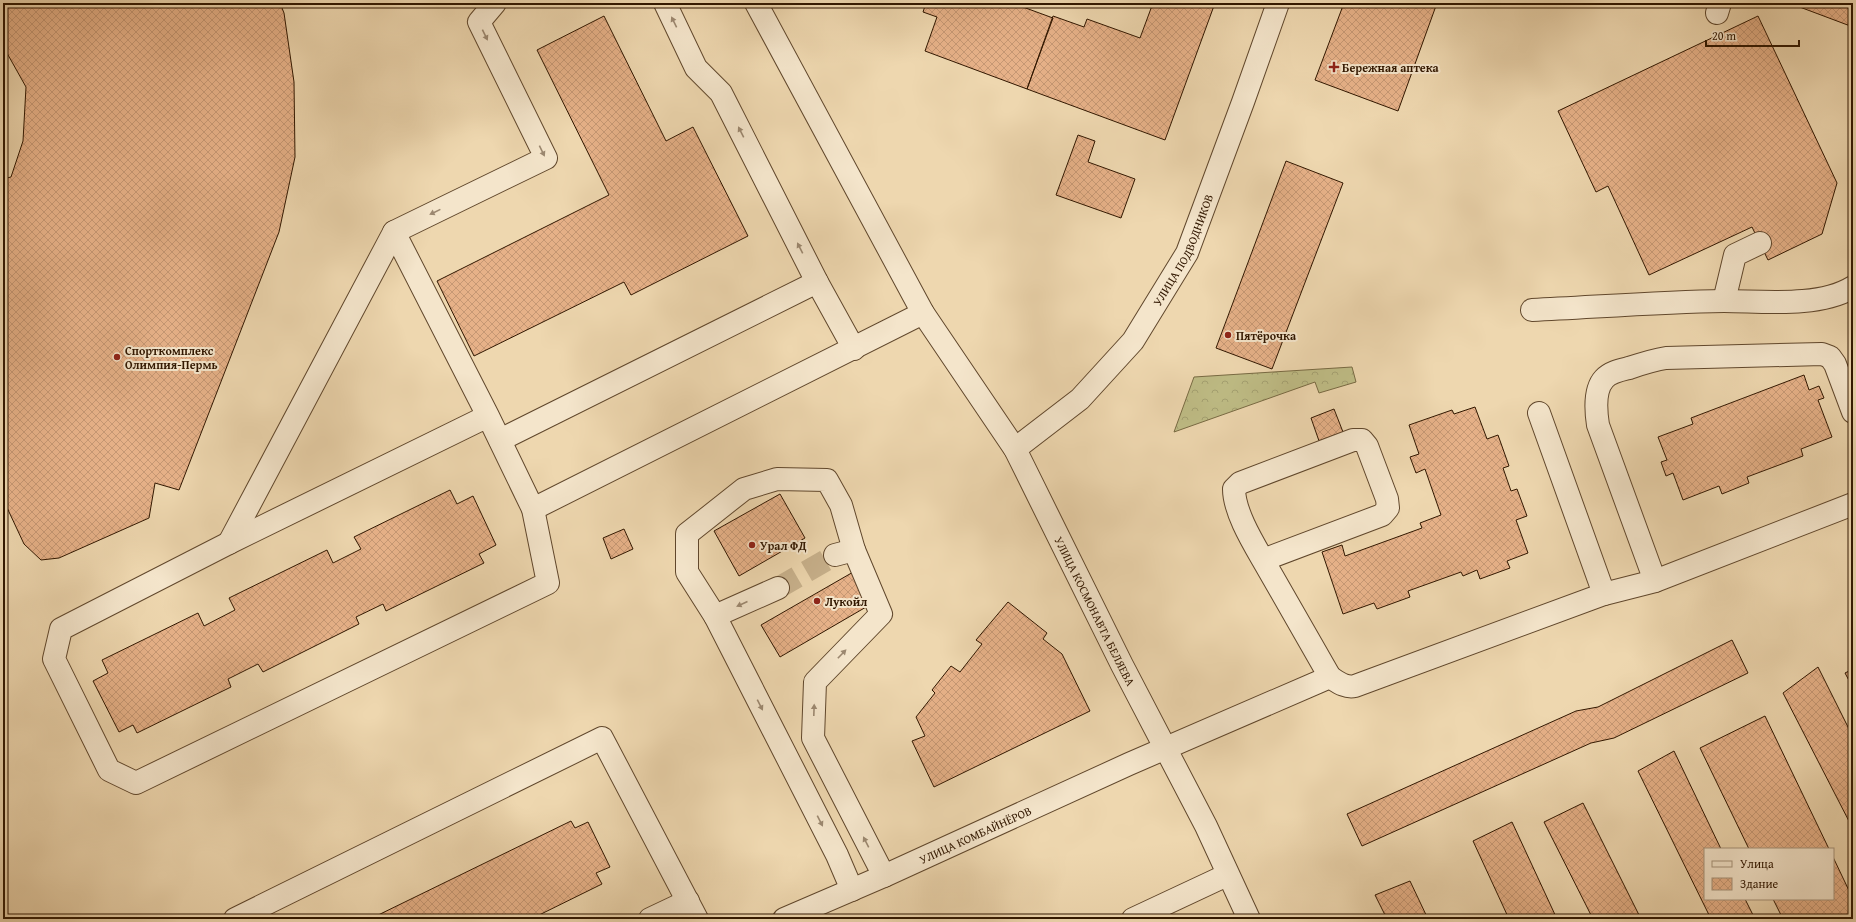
<svg xmlns="http://www.w3.org/2000/svg" width="1856" height="922" font-family="'Gentium Book Plus',serif">
<defs>
<pattern id="forest-crowns" width="20" height="18" patternUnits="userSpaceOnUse"><rect width="20" height="18" fill="#bfbd86"/><path d="M2 6a3 3 0 1 1 6 0M12 15a3 3 0 1 1 6 0" fill="none" stroke="#a5a272"/></pattern>
<pattern id="building-cross-hatch" width="8" height="8" patternUnits="userSpaceOnUse"><rect width="8" height="8" fill="#e6b188"/><path d="M0 0l8 8M0 8l8-8" fill="none" stroke="#c69874"/></pattern>
</defs>
<rect width="100%" height="100%" fill="#eed7af"/>
<filter id="stains"><feTurbulence type="fractalNoise" baseFrequency=".005" numOctaves="4"/><feColorMatrix values="0 0 0 0 .2 0 0 0 0 .09 0 0 0 0 .02 0 0 0 .5 -.17"/></filter>
<radialGradient id="worn" r=".72"><stop offset=".6" stop-color="#630" stop-opacity="0"/><stop offset="1" stop-color="#630" stop-opacity=".3"/></radialGradient>
<path fill="url(#forest-crowns)" stroke="#786a43" d="M1352,367l4,15 -37,11 -4,-11 -141,50 20,-55z"/>
<path fill="url(#building-cross-hatch)" stroke="#311700" d="M3,3h277l4,10 10,69 1,75 -16,75 -100,258 -24,-7 -6,35 -90,40 -18,2 -17,-16 -21,-45v-320l8,-2 12,-36 3,-54 -23,-41z
M926,3h86l41,15 -26,71 -102,-38 12,-34 -14,-5z
M1153,3h62l-50,137 -138,-51 26,-73 31,11 3,-8 53,19z
M1344,3h93l-39,108 -83,-31z
M1789,3h64v24z
M604,16l62,125 27,-14 55,109 -117,59 -7,-13 -150,74 -37,-75 172,-86 -72,-145z
M1758,16l79,167 -15,51 -54,26 -16,-33 -103,48 -41,-89 -12,6 -38,-81z
M1078,135l17,6 -7,21 47,17 -14,39 -65,-23z
M1286,161l57,22 -71,186 -56,-21z
M1804,375l5,15 10,-4 5,12 -6,2 14,37 -31,12 2,7 -56,21 2,6 -27,11 -3,-8 -36,14 -10,-27 -7,3 -5,-14 6,-2 -9,-23 35,-13 -2,-6z
M1475,407l12,32 11,-4 11,31 -6,2 8,23 6,-2 10,27 -11,4 12,33 -21,8 3,7 -30,11 -3,-9 -14,6 -2,-4 -53,19 2,6 -33,12 -3,-6 -31,11 -21,-62 20,-7 3,11 77,-28 -2,-5 21,-8 -16,-46 -9,4 -6,-16 9,-3 -10,-29 43,-15 2,4z
M1334,409l9,23 -24,9 -8,-23z
M450,490l7,14 16,-8 23,49 -17,9 5,9 -98,48 -3,-7 -27,13 3,7 -96,48 -5,-8 -30,15 3,8 -94,46 -4,-8 -14,7 -26,-51 15,-8 -6,-13 96,-47 6,13 31,-16 -6,-12 98,-48 6,13 28,-14 -7,-12z
M780,494l25,44 -66,38 -25,-45z
M624,529l9,20 -22,10 -8,-21z
M855,571l18,32 -93,54 -19,-32z
M1008,602l39,31 -4,6 19,15 28,57 -156,76 -22,-46 13,-5 -9,-19 19,-24 -3,-3 19,-24 9,6 22,-28 -6,-4z
M1732,640l16,33 -134,65 -23,5 -229,103 -15,-32 229,-103 22,-4z
M1818,667l35,70v92l-70,-136z
M1853,669v19l-8,-15z
M1765,716l64,133h-80l-49,-101z
M1674,751l47,98h-16v50h40l10,20h-44l-73,-148z
M1583,803l58,116h-48l-49,-97z
M571,821l4,7 13,-6 22,45 -14,6 6,11 -71,35h-161z
M1512,822l45,97h-48l-36,-78z
M1833,857l20,42v20h-70l-10,-20h60z
M1410,881l18,38h-41l-12,-24z"/>
<g fill="none" stroke-linecap="round" stroke-linejoin="round">
<path stroke="#c8b18c" stroke-width="22" stroke-dasharray="22 11" stroke-linecap="butt" d="M778,588l57,-33"/>
<g stroke="#60472c" stroke-width="24">
<g id="minor">
<path d="M665,3l31,65 25,25 96,189 37,67"/>
<path id="s1" d="M756,3l167,310 92,136 107,216 84,161 43,93"/>
<path d="M1717,13l3,-10"/>
<path d="M394,232l94,184 45,93 15,74 -412,200 -27,-13 -55,-111 7,-30 168,-86 259,-127"/>
<path d="M1724,301l11,-46 25,-12"/>
<path d="M1532,310c64,-3 128,-8 192,-9 38,0 95,7 129,-14"/>
<path d="M500,440l317,-158"/>
<path id="s2" d="M1015,449l65,-50 53,-58 54,-88 56,-151 35,-99"/>
<path d="M533,509l390,-196"/>
<path d="M229,543l165,-311 152,-74 -67,-136 16,-19"/>
<path d="M835,555l19,-5 27,64 -66,68 -2,56 71,138"/>
<path d="M1263,560c-11,-19 -29,-49 -29,-71l6,-6 113,-43h9l5,6 20,53 1,9 -6,7 -119,45 67,117"/>
<path d="M1655,581l-57,-156c-2,-13 -4,-35 6,-46 6,-7 17,-9 25,-11 12,-4 24,-8 37,-10l156,-4 8,3 5,7 18,48"/>
<path d="M778,588l-63,28 122,239 15,35"/>
<path d="M1604,594l51,-13 198,-77"/>
<path d="M715,616l-28,-44v-38l57,-45 33,-10 50,1 14,25 13,45"/>
<path d="M235,919l367,-181 95,181"/>
<path d="M650,919l38,-18"/>
<path id="s3" d="M784,919l100,-43 245,-112 201,-87c8,5 15,11 25,9l249,-92 -65,-181"/>
<path d="M1133,919l94,-44"/>
</g>
</g>
<use href="#minor" stroke="#f4e5cb" stroke-width="22"/>
</g>
<defs><path id="oneway-solid" d="M-6-.8H1V-3.2L6.5 0L1 3.2V.8H-6Z"/></defs>
<g fill="#9c8870">
<use href="#oneway-solid" transform="translate(674 22) rotate(-116)"/>
<use href="#oneway-solid" transform="translate(485 35) rotate(64)"/>
<use href="#oneway-solid" transform="translate(741 132) rotate(-117)"/>
<use href="#oneway-solid" transform="translate(542 151) rotate(64)"/>
<use href="#oneway-solid" transform="translate(435 212) rotate(154)"/>
<use href="#oneway-solid" transform="translate(800 248) rotate(-117)"/>
<use href="#oneway-solid" transform="translate(742 604) rotate(156)"/>
<use href="#oneway-solid" transform="translate(842 654) rotate(-46)"/>
<use href="#oneway-solid" transform="translate(760 705) rotate(63)"/>
<use href="#oneway-solid" transform="translate(814 710) rotate(-88)"/>
<use href="#oneway-solid" transform="translate(820 821) rotate(63)"/>
<use href="#oneway-solid" transform="translate(866 842) rotate(-117)"/>
</g>
<g fill="#8f2418" stroke="#f4e5cb" stroke-width="1.5">
<path d="M1332 61h4v4h4v4h-4v4h-4v-4h-4v-4h4z"/>
<circle cx="1228" cy="335" r="4"/>
<circle cx="117" cy="357" r="4"/>
<circle cx="752" cy="545" r="4"/>
<circle cx="817" cy="601" r="4"/>
</g>
<g text-anchor="middle" dominant-baseline="central" stroke-width="4" stroke-linejoin="round" paint-order="stroke">
<g font-size="12" font-weight="bold" fill="#311700" stroke="#f4e5cb" text-anchor="start">
<text x="1342" y="67">Бережная аптека</text>
<text x="1236" y="335">Пятёрочка</text>
<text x="125" y="350">Спорткомплекс<tspan x="125" dy="14">Олимпия-Пермь</tspan></text>
<text x="760" y="545">Урал ФД</text>
<text x="825" y="601">Лукойл</text>
</g>
<g font-size="12" fill="#311700" stroke="#f4e5cb">
<text stroke="none"><textPath href="#s2" startOffset="265">УЛИЦА ПОДВОДНИКОВ</textPath></text>
<text stroke="none"><textPath href="#s1" startOffset="697">УЛИЦА КОСМОНАВТА БЕЛЯЕВА</textPath></text>
<text stroke="none"><textPath href="#s3" startOffset="209">УЛИЦА КОМБАЙНЁРОВ</textPath></text>
</g>
</g>
<rect width="1856" height="922" fill="none" stroke="#eed7af" stroke-width="16"/>
<rect x="4" y="4" width="1848" height="914" fill="none" stroke="#311700" stroke-width="2"/>
<rect x="8" y="8" width="1840" height="906" fill="none" stroke="#311700"/>
<rect x="1704" y="848" width="130" height="52" fill="#f4e5cb" stroke="#a6937a"/>
<rect x="1712" y="861" width="20" height="6" fill="#f4e5cb" stroke="#a6937a"/>
<text x="1740" y="868" font-size="12" fill="#311700">Улица</text>
<rect x="1712" y="878" width="20" height="12" fill="url(#building-cross-hatch)" stroke="#a6937a"/>
<text x="1740" y="888" font-size="12" fill="#311700">Здание</text>
<path d="M1706 40v6h93v-6" fill="none" stroke="#311700" stroke-width="2"/>
<text x="1712" y="40" font-size="12" fill="#311700" stroke="#f4e5cb" stroke-width="3" paint-order="stroke">20 m</text>
<rect width="100%" height="100%" filter="url(#stains)"/>
<rect width="100%" height="100%" fill="url(#worn)"/>
</svg>
